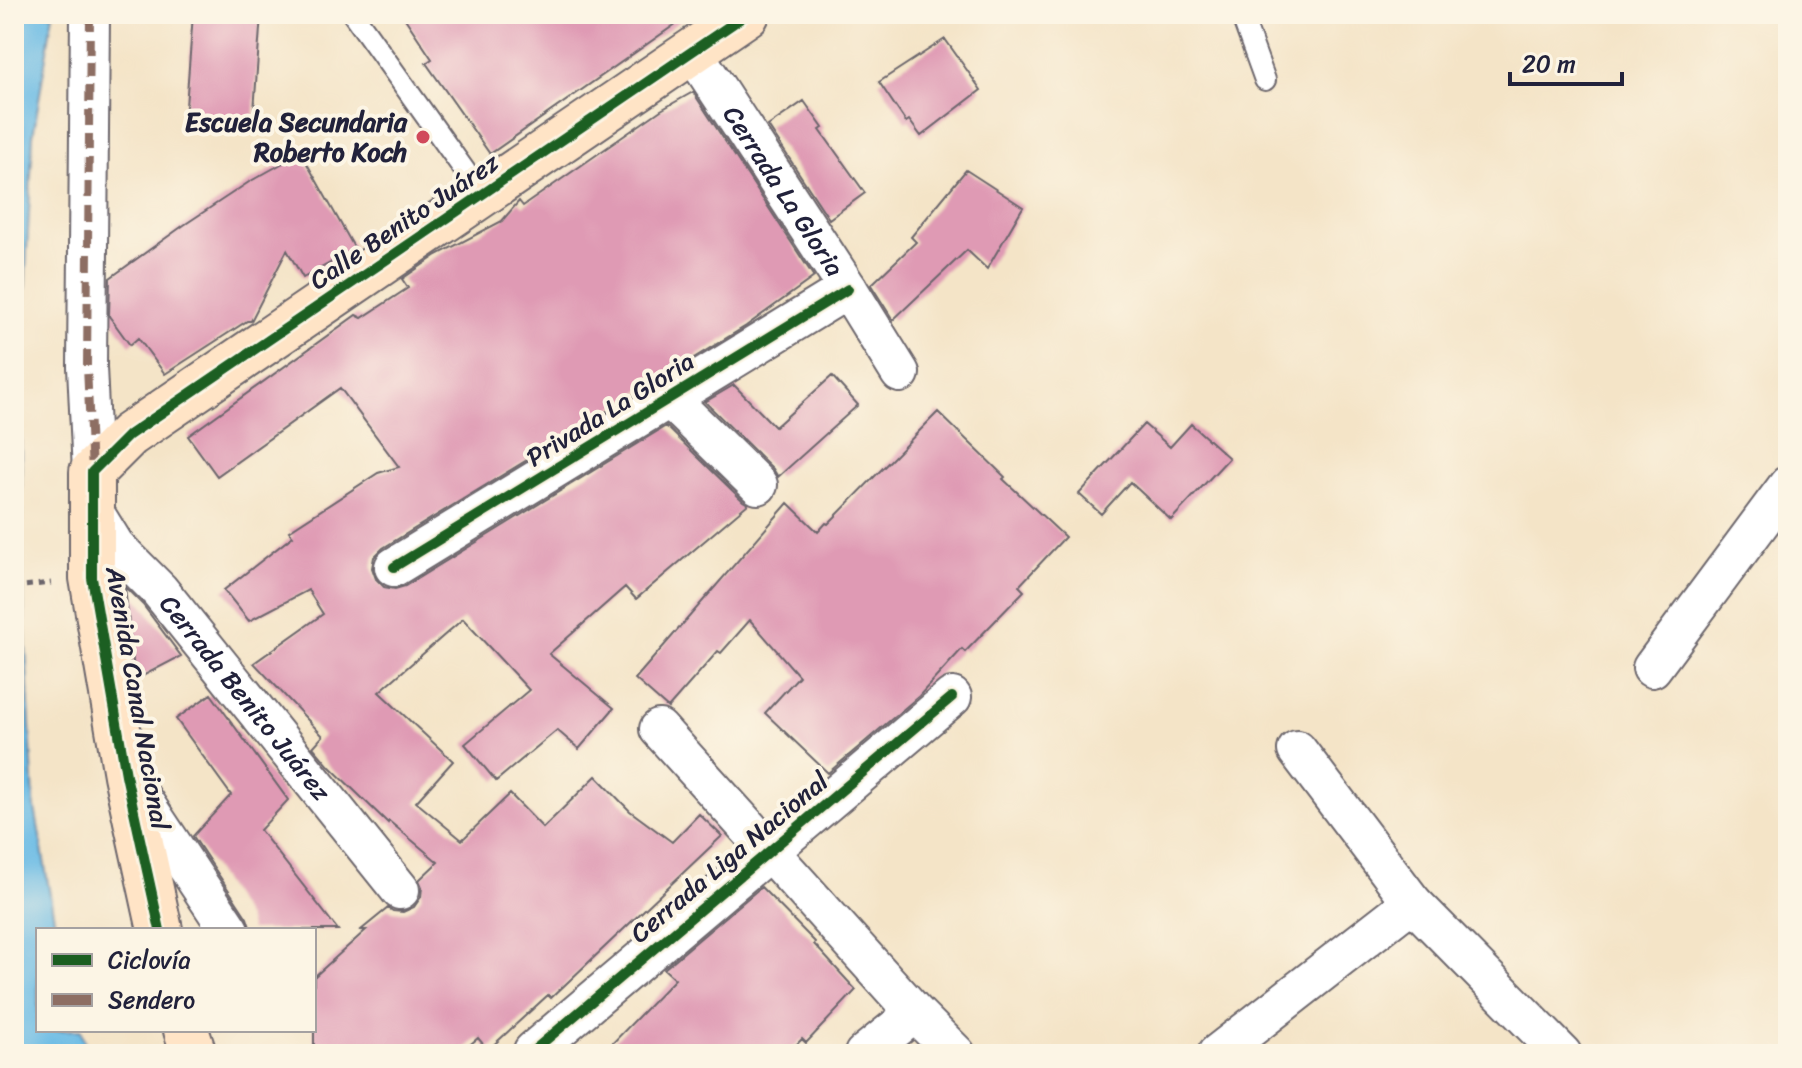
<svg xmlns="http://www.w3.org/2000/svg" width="1802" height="1068" font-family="Sriracha,sans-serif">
<rect width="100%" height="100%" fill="#fcf5e5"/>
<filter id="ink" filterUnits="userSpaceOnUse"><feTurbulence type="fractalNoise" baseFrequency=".0125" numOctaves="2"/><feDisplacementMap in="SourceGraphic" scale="16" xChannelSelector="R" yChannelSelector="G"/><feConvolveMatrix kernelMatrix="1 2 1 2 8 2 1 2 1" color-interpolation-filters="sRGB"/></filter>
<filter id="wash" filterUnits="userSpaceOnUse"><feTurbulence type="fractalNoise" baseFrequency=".006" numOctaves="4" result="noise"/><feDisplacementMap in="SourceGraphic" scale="32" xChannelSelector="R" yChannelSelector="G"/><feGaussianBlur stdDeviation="1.8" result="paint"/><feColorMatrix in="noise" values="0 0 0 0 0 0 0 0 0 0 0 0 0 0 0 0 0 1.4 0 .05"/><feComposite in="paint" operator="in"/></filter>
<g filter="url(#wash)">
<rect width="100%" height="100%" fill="#f4e4c7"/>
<path fill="#6abbe5" stroke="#466e90" stroke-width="2" d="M14,14h39l-20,122 -13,249 3,205 11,212 22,128h-18v100h43l7,24h-74z"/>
<g id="blocks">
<path fill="#df9ab4" d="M193,14h68l-8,111 -68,-5z
M402,14h288l-200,140 -64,-91 6,-4z
M945,39l36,51 -60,46 -12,-16 -3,2 -27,-40z
M693,92l121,185 -68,49 -363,222 -9,9 -2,11 4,11 8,8 11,2 10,-3 261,-160 77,75 5,3 -112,95 -11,-12 -76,67 65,54 -35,41 -22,-19 -61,51 -31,-37 64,-54 -66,-71 -84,73 74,69 -37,41 46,38 48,-46 33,34 53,-52 34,35 42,31 27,-28 23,22 -171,162 -3,-3 -60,55 -10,-12 -19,16h-145v-77l52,-47h-5l27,-22 5,3 10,1 11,-5 7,-10 1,-10 -3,-7 19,-18 -49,-41 -1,2 -59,-57 -16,-19 10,-11 -69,-73 69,-49 -15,-24 -59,31 -25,-31 69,-54 -4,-5 89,-58 21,-6 -59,-79 -123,88 -29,-40 168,-121 6,3 46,-30 -6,-9 35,-24 65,-34 17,-20 4,5 138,-96z
M804,101l19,27 -3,2 45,63 -36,26 -61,-93z
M301,153l54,96 -52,29 -16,-28 -36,71h-4l-82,53 -27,-36 -8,7 -21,-29 1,-38 74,-53 65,-43z
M966,170l57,37 -36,62 -20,-19 -74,70 -22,-35 45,-43 -5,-5z
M832,376l26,29 -80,72 -5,-8 -68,-67 29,-17 41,42z
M938,412l67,65 -2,2 62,58 -46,49 5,5 -59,61 -3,-3 -43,47 -91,77 -63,-60 34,-37 -49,-56 -29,33 -3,-2 -50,57 -33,-29 153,-176 30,29 8,-9 2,1z
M1144,424l26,23 21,-23 38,34 -58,62 -41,-38 -29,32 -22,-20z
M125,587l18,18 38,51 -46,24z
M211,694l77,106 -28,30 78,100h-87l-4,-12 -54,-82 38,-41 -55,-76z
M761,887l54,55 -1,2 42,46 -50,53 -4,-4 -15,15h-185l73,-75 -11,-10z"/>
</g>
</g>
<g filter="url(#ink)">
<use href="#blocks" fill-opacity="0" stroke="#6c666c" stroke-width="2"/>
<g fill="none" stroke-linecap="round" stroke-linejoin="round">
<g stroke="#6c666c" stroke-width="24">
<path id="lane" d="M353,14l112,157 14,26
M1241,14l24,66"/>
</g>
<g stroke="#6c666c" stroke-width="42">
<g id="street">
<path d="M90,14l-3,353 5,105"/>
<path id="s1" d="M693,52l155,237 52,84"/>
<path d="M670,399l88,86"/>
<path id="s2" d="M91,507l24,39 44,44 241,300"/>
<path d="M394,567l454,-278"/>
<path d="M1652,668l136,-183"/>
<path d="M659,729l256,284 41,41"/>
<path d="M1297,750l115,152 150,152"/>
<path d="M132,784l97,146"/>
<path d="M533,1051l419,-354"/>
<path d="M864,1054l51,-41"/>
<path d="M1217,1054l195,-152"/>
</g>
</g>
<g stroke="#6c666c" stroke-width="48">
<path id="secondary" d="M160,930l-34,-155 -34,-197v-106l37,-37 618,-421
M186,1030l8,24"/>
</g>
<path stroke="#6c666c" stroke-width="5" stroke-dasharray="6 6" stroke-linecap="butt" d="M14,587l37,-4"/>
<use href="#lane" stroke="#fff" stroke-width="20"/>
<use href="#street" stroke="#fff" stroke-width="38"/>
<use href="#secondary" stroke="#ffe4c6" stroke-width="44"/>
<path stroke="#8d6e63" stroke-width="8" stroke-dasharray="16 8" stroke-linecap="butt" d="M90,14l-3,353 5,105"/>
<g stroke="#fcf5e5" stroke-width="15">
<path id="cycleway" d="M394,567l454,-278
M160,930l-34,-155 -34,-197v-106l37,-37 618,-421
M533,1051l419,-354"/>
</g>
<use href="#cycleway" stroke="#1b5e20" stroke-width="10"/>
</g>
</g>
<circle fill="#d1495b" stroke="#fcf5e5" stroke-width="3" cx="423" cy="137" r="8"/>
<g text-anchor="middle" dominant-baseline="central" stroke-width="8" stroke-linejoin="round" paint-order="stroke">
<g font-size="26" font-weight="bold" fill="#22223b" stroke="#fcf5e5" text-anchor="end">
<text x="407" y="122">Escuela Secundaria<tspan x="407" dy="30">Roberto Koch</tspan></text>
</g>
<g font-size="26" fill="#22223b" stroke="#fcf5e5">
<text stroke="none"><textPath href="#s1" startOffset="166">Cerrada La Gloria</textPath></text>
<text transform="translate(404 221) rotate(-34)">Calle Benito Juárez</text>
<text transform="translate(610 409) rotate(-32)">Privada La Gloria</text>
<text transform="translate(138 698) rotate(80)">Avenida Canal Nacional</text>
<text stroke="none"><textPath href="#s2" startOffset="246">Cerrada Benito Juárez</textPath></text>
<text transform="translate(729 857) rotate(-40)">Cerrada Liga Nacional</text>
</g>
</g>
<rect width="1802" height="1068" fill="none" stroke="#fcf5e5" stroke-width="48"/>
<rect x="36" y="928" width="280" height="104" fill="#fcf5e5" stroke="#a5a1a1" stroke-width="2"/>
<rect x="52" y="954" width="40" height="12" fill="#1b5e20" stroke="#a5a1a1" stroke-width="2"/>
<text x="108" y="968" font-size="24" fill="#22223b">Ciclovía</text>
<rect x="52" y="994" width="40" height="12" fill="#8d6e63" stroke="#a5a1a1" stroke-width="2"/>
<text x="108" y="1008" font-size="24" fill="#22223b">Sendero</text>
<path d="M1510 72v12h112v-12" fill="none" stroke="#22223b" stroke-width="4"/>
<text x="1522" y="72" font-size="24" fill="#22223b" stroke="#fcf5e5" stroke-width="6" paint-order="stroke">20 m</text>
</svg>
